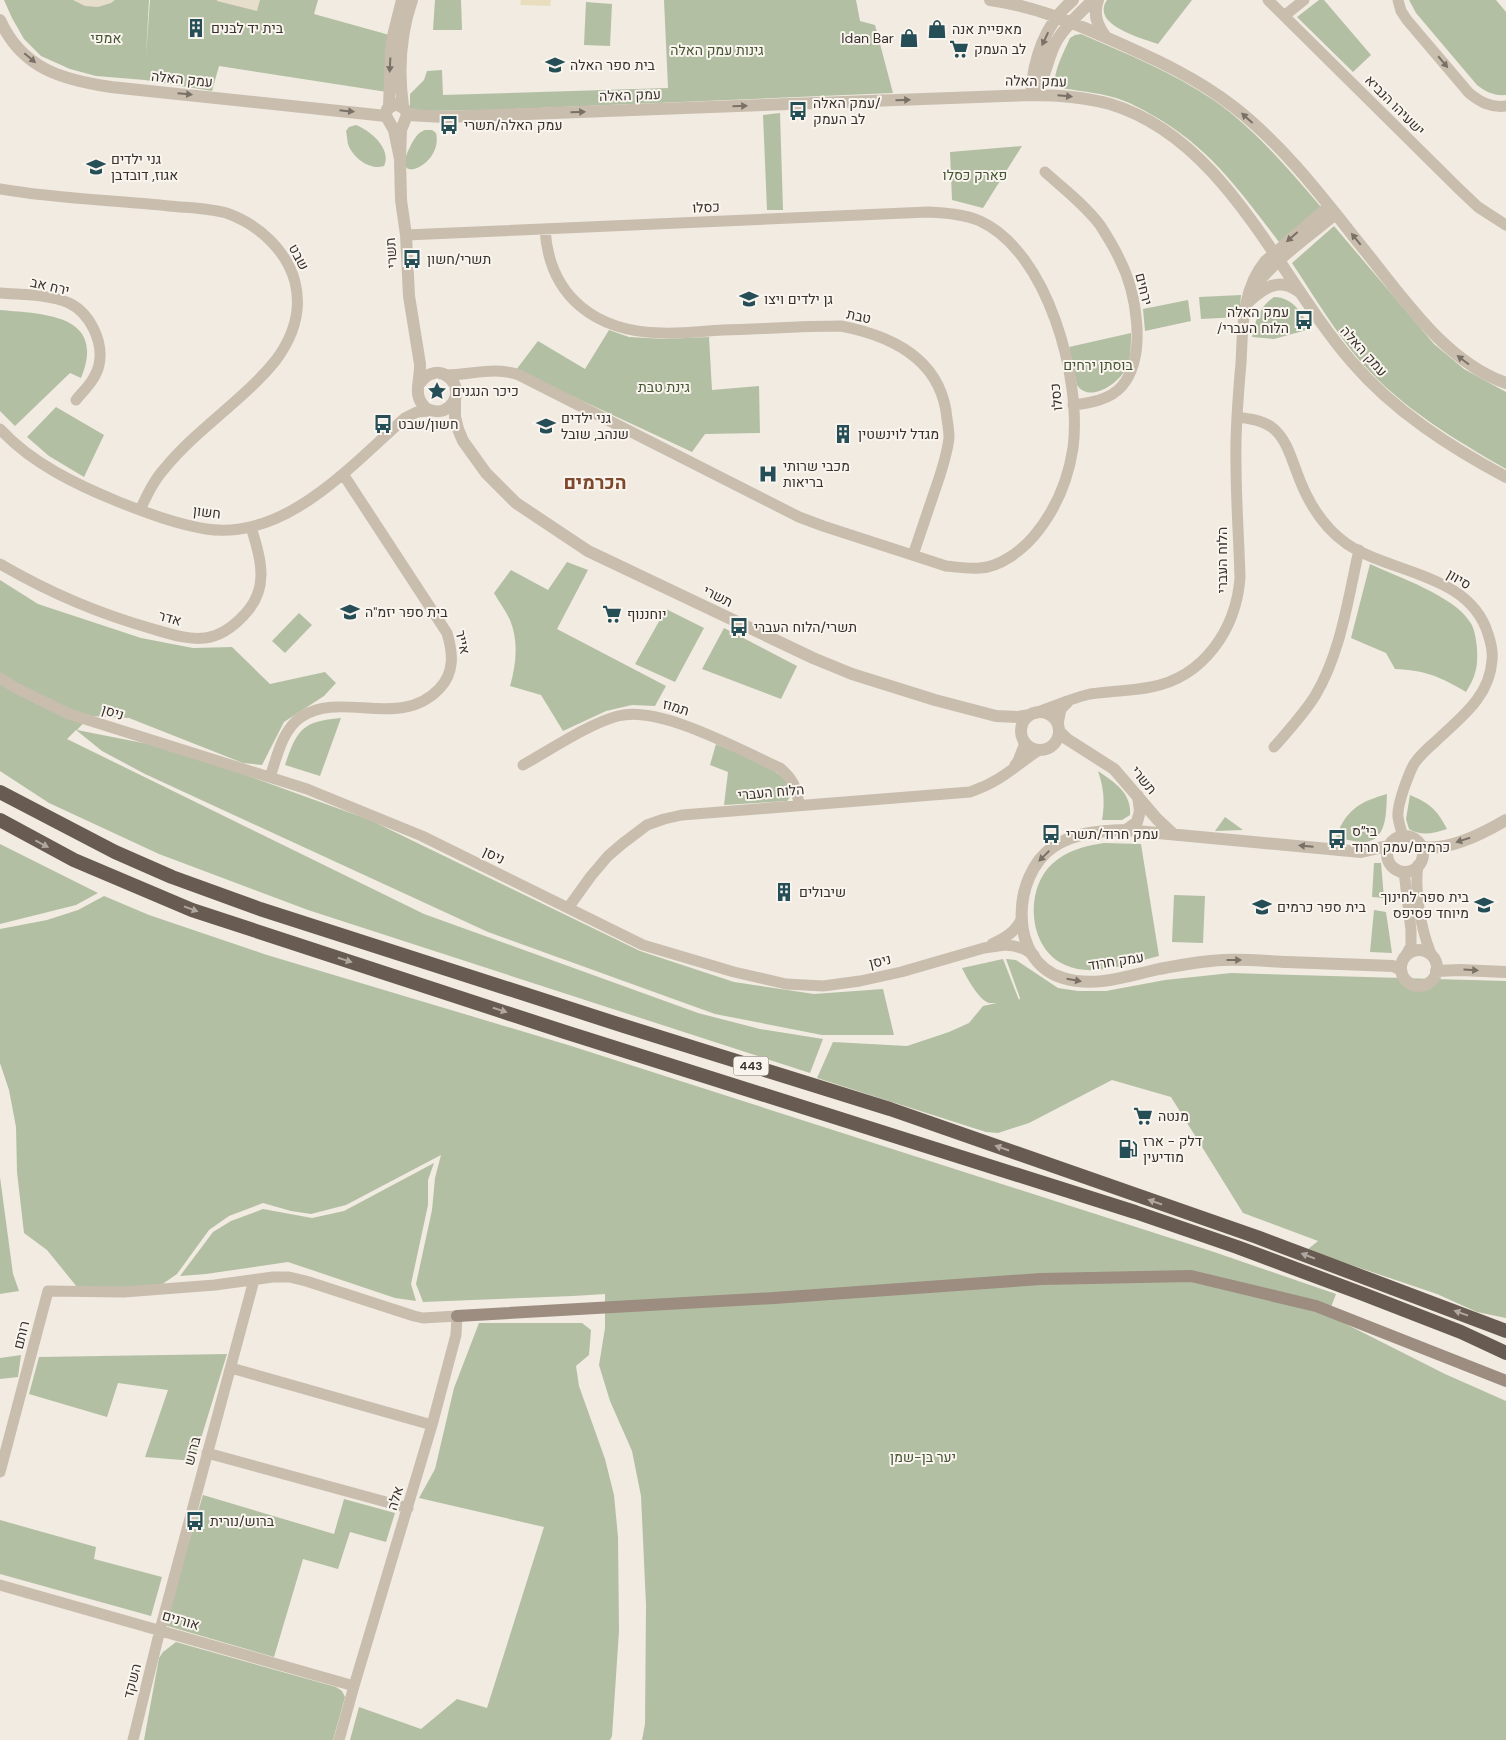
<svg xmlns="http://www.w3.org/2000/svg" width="1506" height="1740" font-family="'DM Sans',Heebo,sans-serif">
<rect width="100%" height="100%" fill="#f1ebe2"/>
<path fill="#b3bfa3" d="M4,0h145l-3,56 4,-56h168l-4,14 79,22 -6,56 -168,-26 -7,25 -67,-11 -49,-4 -26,-7 -29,-13 -17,-17 -12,-21z
M435,0h26l1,30h-29z
M664,0h192l4,21 15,4 18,68 -400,17 -66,1 -17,-2v-15l14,-14 3,-9 15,-1 1,25 225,-7z
M1107,0h85l-34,44c-16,-6 -68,-19 -51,-44z
M1319,0h5l47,55 -18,17 -56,-55z
M1409,0h87l10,12v83c-12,1 -20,-3 -29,-10l-61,-72z
M586,2l26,2 -2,42 -26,-1z
M1081,34c46,20 93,39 134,67 41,29 73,68 106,106l-42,35c-39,-51 -69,-94 -125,-126 -12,-7 -25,-14 -38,-18 -20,-6 -40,-7 -60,-11 -5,-12 9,-37 14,-49l5,-3z
M780,113l3,97h-16l-4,-95z
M356,125c15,6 36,24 28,41 -14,5 -32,-9 -36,-22 -1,-4 -1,-9 -2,-13l3,-4z
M425,130h7l4,3c8,33 -48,55 -26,14 4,-8 7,-14 15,-17z
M1022,146l-39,62 -31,-8 -2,-48z
M1334,226l100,118 30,25 42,23v77c-52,-30 -104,-61 -144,-106 -27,-31 -48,-67 -70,-100z
M1241,295l-2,22 -38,2 -2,-22z
M1274,297c19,0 29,17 36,32l-36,10 -22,-2c3,-16 8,-31 22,-40z
M1188,300l3,21 -46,10 -2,-22z
M0,310c44,4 107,4 81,68l-11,-5 -55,53 -15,-15z
M609,330l20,7 35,2 45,-2 3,53 47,-4 1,47 -55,1 -13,18 -176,-82 22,-29 47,28z
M1131,333c0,10 0,22 -3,31 -5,17 -38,41 -51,21l-8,-38z
M56,407l48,28 -20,42 -35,-21 -22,-19z
M567,562l21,8 -31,59 109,57 -11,20 -23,-1 -26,6 -43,20 -22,-36 -31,-9c6,-21 9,-44 0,-66 -4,-9 -11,-18 -16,-27l17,-23 37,20z
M1370,564c28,13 84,32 100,58 5,7 6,18 7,26 1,19 -1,28 -11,44 -25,-15 -41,-22 -71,-23l-9,-16 -35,-15z
M0,580l38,24 103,34 52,10 39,-1 38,37 55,-12 11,11 -12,13 -40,26 -22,43 -19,-2 -114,-45 -39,-2 -13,14 76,15 68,21 149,54 270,131 94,31 80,12 69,-5 11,46h-72l-107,-21 -227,-82 -343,-158 -43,-23 -26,-21 -9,9 357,175 274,99 62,16 63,10 -13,34 -502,-163 -149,-56 -110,-51 -49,-32z
M666,609l38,19 -29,54 -40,-18z
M299,613l13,12 -27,28 -13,-12z
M724,628l73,38 -16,33 -79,-30z
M341,718l-21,58 -35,-11c12,-35 17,-44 56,-47z
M716,744c15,7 94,33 71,57l-63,4 4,-33 -18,-7z
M1098,771c16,11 34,22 32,44l-8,5h-20c3,-17 2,-32 -4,-49z
M1387,794c-1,16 1,48 -24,48 -9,0 -18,-3 -27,-5 10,-27 23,-35 51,-43z
M1410,795c21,9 27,15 37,34 -14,4 -24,8 -38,0l-3,-10z
M1225,817l18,13 -28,1z
M1104,843l37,1 18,112c-29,7 -66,22 -94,9 -37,-16 -41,-75 -13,-101 15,-14 33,-18 52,-21z
M0,844l98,49 -22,12 -76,19z
M1374,863h7l3,35 -12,-1z
M1174,895l31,1 -2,47 -31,-1z
M104,896l45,19 118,40 301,90 646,207 122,42 -8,21 117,59 61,27v339h-864l3,-16 1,-119 -5,-109 -9,-45 -22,-50 -11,-36 6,-37v-34l-32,2 -150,6 -7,-18 16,-74 3,-32 6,-23 -95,50 -35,9 -20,-3 -28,-8 -34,13 -20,14 -32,44 -16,11 -10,2h-74l-30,-37 -23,-17 -7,-61 -1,-45 -7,-37 -9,-27v-134l47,-9 31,-10z
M1374,910l12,2 6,41 -22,-1z
M1003,959l16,41 1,-2 -14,-39 10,1 42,28 20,3h28l59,-11 66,-7 275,8v337l-29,-6 -40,-18 -130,-44 11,-9 -75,-28 -72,-116 -59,-17 -83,43 -31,10 -12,-1 -169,-54 16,-36 74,4 42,-14 20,-9 14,-17 14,-3c-2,0 -5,0 -8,0 -11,-4 -22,-25 -27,-35z
M434,1163l-6,17v25l-17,79 5,17 -21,-3 -107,-36 -82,12 -26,2 33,-44 18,-11 32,-12 49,9 32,-7z
M0,1177l13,97 6,17 -19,3z
M479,1323h103l9,7 -2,25 -13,11 3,20 26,73 9,36 4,42 1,94 -7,105 -2,4h-260l9,-33 62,22 36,-30 30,9 57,-181 -125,-29 16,-29 19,-81z
M227,1354l-33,107 -49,-4 23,-67 -50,-7 -11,34 -78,-23 10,-37z
M21,1355l-3,22 -18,2v-21z
M203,1495l131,39 10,-35 51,14 -9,29 -36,-10 -12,37 -35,-10 -29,98 -110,-32z
M0,1520l96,27 -2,12 68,18 -11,39 -151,-42z
M176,1642l160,45 6,4 3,6 -12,43h-189l15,-82 4,-6z"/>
<path fill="#e8debd" d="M521,0h30l-1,6 -30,-1z"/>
<path fill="#e7ddcb" d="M73,0h42l-4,3 -13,4 -13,-1z
M217,0h43l-3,11 -40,-10z"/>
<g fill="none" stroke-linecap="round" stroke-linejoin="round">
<path stroke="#c9bdae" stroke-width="11" d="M1268,0l191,189 19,18 28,18
M1398,0l3,11 6,9 62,73c11,9 22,15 37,13
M1284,16l20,-16
M1045,172c19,17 40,33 55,53 7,11 14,22 19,33 17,33 29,97 3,128 -12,14 -32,17 -49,19
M0,189c56,10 113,11 169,17 19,2 43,2 60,8 30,11 58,37 66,68 7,28 -2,55 -19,78 -32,40 -78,68 -111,108 -11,12 -18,27 -25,42
M545,229c4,68 51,103 117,104 20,1 40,-2 61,-3 39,-1 78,-4 118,-4 52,10 101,34 106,93 1,6 2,13 2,19 -2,18 -9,38 -15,55 -7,21 -14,41 -21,62
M406,235l522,-23c18,1 35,2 52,9 68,31 102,158 93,227 -5,33 -18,63 -39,88 -13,15 -34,31 -54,32 -12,1 -23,-1 -34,-2l-123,-40 -24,-9 -280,-142c-25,-9 -48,0 -73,0
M1253,290c21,-30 55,-52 83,-76
M0,293c22,2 48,1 69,10 21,10 35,39 30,62 -3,14 -14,24 -23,35
M1237,417c13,2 28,3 38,13 11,10 16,27 21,40 10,29 25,56 51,74 45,30 123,30 141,90 3,9 5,18 4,26 -2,37 -32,58 -57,82 -7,6 -15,13 -21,22 -4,7 -7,16 -10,24 -3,9 -7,20 -6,29 1,7 3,13 5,19
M0,429c31,34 77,56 119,73 28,11 57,22 87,27 80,12 145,-64 199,-111l12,-6 13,-1
M0,564c48,28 99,50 153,65 17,5 34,11 52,9 15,-2 29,-12 39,-23 26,-27 17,-55 7,-88
M0,678l14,9 55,27 238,75 115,47 221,109 91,27 52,12 37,2 37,-5 41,-9 83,-24 21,-3 9,1 10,3 10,6
M1036,713c18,-7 36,-15 54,-19 20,-3 41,-3 61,-7 53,-10 85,-58 89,-109 -1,-38 -4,-76 -4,-115 -1,-33 2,-66 5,-100 2,-35 0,-73 24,-102l64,-55
M1058,724l3,-15 7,-7
M1274,747c14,-16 29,-32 41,-51 26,-43 33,-98 44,-146
M523,765c27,-15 67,-42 95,-49 42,-11 122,34 162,52 13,11 17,20 19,37
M1015,765l3,-4 7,-18
M270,777c7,-20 12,-47 31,-60 40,-27 99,13 138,-28 16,-16 14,-36 8,-56l-104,-159
M1418,865c-4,27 3,64 13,89
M1398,870l6,5 1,5 6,50v16l-6,11
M568,908l23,-32 17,-20 14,-12 25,-19 17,-6 18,-4 288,-23c30,-10 44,-25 69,-42
M992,944c15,-7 23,-12 30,-26
M231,1368l201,57
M207,1453l201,55
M0,1472l48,-181 76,1 91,-7 58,-8h16l17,4 108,35 9,2 34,-2 -1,19 -24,90 -78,261 -15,54
M0,1585l354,101
M133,1740l27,-110 94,-350"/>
<path stroke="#c9bdae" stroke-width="12" d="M990,0c44,6 82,22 122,40 43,19 85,38 122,67 50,39 89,91 128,140 40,49 82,114 144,136
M1098,0c-5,13 -1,26 8,37
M0,20c22,49 63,60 111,67l275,29
M1031,95c16,-15 15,-35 25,-53 9,-16 24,-29 37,-42
M1031,95c2,-35 14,-72 42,-95
M403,106c-5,-36 -3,-71 9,-106
M389,107l2,-56 2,-15 9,-36
M407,115l38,2 586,-22c27,0 53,2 79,9 116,35 168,173 242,258 42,49 98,85 154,115
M400,159l-6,-29 -8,-14 1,-7 9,-5 9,5 2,6 -6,15 -1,29 1,41 5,35 3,61 11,68c1,17 -9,32 7,45 8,3 15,4 22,-2 22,-19 -12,-53 -31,-21
M1248,302c15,-14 31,-25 50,-11
M455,398v19l3,12 5,12 23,32 30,30 72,48 225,107 39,16 83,26 61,16 22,1 12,-2
M1021 731a19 19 0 1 1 38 0a19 19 0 1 1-38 0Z
M1059,731l8,8 47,30 43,50 16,15
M1126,830l11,-8 3,-11 -2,-15
M1387 854a18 18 0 1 1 36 0a18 18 0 1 1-36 0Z
M1418,842l4,5c26,4 62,-14 84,-27
M1388,846l-27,6 -235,-22c-25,1 -51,2 -73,17 -41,28 -46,114 10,131 32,10 64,-2 96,-9 21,-4 43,-8 64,-9 21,-1 43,1 64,2 35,1 71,3 106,4l8,4
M1401 968a18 18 0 1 1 36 0a18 18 0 1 1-36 0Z
M1436,971l24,-1 46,2"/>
<path stroke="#9c8d80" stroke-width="12" d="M457,1316l317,-18 267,-19 150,-3 125,30 190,75"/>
<path stroke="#685b52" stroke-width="14" d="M0,792l115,60 57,25 88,32 364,117 266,83 367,128 249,94
M0,820l74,40 118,50 373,122 570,180 102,35 126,47 98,38 45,21"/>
</g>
<defs><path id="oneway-solid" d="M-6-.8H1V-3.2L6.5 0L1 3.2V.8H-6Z" transform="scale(1.25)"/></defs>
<g fill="#797066">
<use href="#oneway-solid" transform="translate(1045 39) rotate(115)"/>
<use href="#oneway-solid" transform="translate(30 58) rotate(40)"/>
<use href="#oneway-solid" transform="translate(1443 62) rotate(50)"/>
<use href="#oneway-solid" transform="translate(390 65) rotate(93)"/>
<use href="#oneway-solid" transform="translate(185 94) rotate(5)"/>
<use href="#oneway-solid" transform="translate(1065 96) rotate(5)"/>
<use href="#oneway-solid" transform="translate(903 100) rotate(-2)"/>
<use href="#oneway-solid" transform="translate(740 106) rotate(-2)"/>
<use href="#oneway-solid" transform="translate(347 111) rotate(6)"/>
<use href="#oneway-solid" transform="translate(578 112) rotate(-2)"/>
<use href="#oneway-solid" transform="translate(1247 118) rotate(-138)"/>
<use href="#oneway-solid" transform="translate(1292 237) rotate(139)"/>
<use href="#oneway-solid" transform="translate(1356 239) rotate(-129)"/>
<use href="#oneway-solid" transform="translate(1463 360) rotate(-143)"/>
<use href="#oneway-solid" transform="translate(1463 840) rotate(163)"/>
<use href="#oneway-solid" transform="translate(1306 846) rotate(-175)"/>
<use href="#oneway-solid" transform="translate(1044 856) rotate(135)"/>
<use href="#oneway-solid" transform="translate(1234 960)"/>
<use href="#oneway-solid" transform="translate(1471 970) rotate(3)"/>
<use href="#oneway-solid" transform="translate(1074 980) rotate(10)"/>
</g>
<g fill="#b0a8a0">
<use href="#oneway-solid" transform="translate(42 844) rotate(28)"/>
<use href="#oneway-solid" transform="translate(191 909) rotate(20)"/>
<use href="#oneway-solid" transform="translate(345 960) rotate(18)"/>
<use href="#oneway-solid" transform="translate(500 1010) rotate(18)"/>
<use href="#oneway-solid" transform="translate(1002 1148) rotate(-161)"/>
<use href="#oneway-solid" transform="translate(1155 1202) rotate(-161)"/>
<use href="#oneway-solid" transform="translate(1308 1256) rotate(-159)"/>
<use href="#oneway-solid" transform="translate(1461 1313) rotate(-160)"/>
</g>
<defs>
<g id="building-bare" transform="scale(1.5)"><path d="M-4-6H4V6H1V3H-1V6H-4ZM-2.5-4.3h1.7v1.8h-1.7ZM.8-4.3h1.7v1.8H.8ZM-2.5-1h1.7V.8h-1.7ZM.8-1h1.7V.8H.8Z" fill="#254e56" stroke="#f9f5ee" stroke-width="2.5" paint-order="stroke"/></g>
<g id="shop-bare" transform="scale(1.5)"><path d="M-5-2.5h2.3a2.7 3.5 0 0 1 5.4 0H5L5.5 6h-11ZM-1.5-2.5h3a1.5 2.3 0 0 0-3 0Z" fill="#254e56" stroke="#f9f5ee" stroke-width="2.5" paint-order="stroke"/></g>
<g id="supermarket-bare" transform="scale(1.5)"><path d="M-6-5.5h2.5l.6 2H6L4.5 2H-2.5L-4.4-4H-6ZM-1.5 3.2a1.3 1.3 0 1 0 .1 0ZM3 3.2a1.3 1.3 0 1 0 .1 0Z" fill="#254e56" stroke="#f9f5ee" stroke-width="2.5" paint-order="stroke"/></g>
<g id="school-bare" transform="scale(1.5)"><path d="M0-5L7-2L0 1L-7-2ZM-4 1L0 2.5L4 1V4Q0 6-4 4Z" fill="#254e56" stroke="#f9f5ee" stroke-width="2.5" paint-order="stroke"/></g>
<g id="bus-bare" transform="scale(1.5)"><path d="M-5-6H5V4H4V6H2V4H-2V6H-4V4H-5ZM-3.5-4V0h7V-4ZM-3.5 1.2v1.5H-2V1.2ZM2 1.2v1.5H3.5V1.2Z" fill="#254e56" stroke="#f9f5ee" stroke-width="2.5" paint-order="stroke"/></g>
<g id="sight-bare" transform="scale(1.5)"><path d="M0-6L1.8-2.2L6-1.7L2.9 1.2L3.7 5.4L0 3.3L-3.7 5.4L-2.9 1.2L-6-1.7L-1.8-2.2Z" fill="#254e56" stroke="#f9f5ee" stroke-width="2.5" paint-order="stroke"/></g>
<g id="hospital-bare" transform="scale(1.5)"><path d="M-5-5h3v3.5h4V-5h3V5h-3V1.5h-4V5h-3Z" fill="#254e56" stroke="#f9f5ee" stroke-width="2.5" paint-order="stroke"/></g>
<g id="fuel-bare" transform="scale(1.5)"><path d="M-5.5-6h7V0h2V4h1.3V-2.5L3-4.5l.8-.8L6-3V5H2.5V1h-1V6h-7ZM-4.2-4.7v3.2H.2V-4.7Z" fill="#254e56" stroke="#f9f5ee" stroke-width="2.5" paint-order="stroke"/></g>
</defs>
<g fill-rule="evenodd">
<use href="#building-bare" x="196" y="28"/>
<use href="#shop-bare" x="937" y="29"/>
<use href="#shop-bare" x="909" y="38"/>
<use href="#supermarket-bare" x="959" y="49"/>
<use href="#school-bare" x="555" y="65"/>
<use href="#bus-bare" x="798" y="111"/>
<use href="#bus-bare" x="449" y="125"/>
<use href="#school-bare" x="96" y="167"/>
<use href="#bus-bare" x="412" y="259"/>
<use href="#school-bare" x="749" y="299"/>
<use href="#bus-bare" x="1304" y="320"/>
<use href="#sight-bare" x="437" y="391"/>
<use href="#bus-bare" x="383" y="424"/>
<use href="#school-bare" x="546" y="426"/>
<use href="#building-bare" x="843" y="434"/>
<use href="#hospital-bare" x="768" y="474"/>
<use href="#school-bare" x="350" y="612"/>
<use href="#supermarket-bare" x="612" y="614"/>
<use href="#bus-bare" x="739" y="627"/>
<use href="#bus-bare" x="1051" y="834"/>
<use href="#bus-bare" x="1337" y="839"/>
<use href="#building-bare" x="784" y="892"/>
<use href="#school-bare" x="1484" y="905"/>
<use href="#school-bare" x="1262" y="907"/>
<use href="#supermarket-bare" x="1143" y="1116"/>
<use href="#fuel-bare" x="1128" y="1149"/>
<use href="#bus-bare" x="195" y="1521"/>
</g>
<g text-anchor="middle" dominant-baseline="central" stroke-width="4" stroke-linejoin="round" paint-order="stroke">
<rect fill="#f9f5ee" stroke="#726c66" stroke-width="1" x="733.5" y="1056.5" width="35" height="19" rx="4"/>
<g font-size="12" font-weight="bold" fill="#38312c">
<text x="751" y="1066">443</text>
</g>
<g font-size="14" fill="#38312c" stroke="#f9f5ee" text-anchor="start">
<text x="211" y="28">בית יד לבנים</text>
<text x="952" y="29">מאפיית אנה</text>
<text x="894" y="38" text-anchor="end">Idan Bar</text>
<text x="974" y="49">לב העמק</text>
<text x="570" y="65">בית ספר האלה</text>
<text x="813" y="103">עמק האלה/<tspan x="813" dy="16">לב העמק</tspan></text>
<text x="464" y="125">עמק האלה/תשרי</text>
<text x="111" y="159">גני ילדים<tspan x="111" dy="16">אגוז, דובדבן</tspan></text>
<text x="427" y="259">תשרי/חשון</text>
<text x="764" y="299">גן ילדים ויצו</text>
<text x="1289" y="312" text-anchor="end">עמק האלה<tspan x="1289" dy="16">/הלוח העברי</tspan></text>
<text x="452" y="391">כיכר הנגנים</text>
<text x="561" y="418">גני ילדים<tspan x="561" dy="16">שנהב, שובל</tspan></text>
<text x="398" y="424">חשון/שבט</text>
<text x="858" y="434">מגדל לוינשטין</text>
<text x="783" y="466">מכבי שרותי<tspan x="783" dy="16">בריאות</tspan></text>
<text x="365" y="612">בית ספר יזמ"ה</text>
<text x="627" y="614">יוחננוף</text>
<text x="754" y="627">תשרי/הלוח העברי</text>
<text x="1352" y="831">בי״ס<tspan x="1352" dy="16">כרמים/עמק חרוד</tspan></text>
<text x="1066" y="834">עמק חרוד/תשרי</text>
<text x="799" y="892">שיבולים</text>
<text x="1469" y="897" text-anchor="end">בית ספר לחינוך<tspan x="1469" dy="16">מיוחד פסיפס</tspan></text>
<text x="1277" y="907">בית ספר כרמים</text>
<text x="1158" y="1116">מנטה</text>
<text x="1143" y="1141">דלק - ארז<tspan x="1143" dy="16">מודיעין</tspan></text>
<text x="210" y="1521">ברוש/נורית</text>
</g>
<g font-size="14" fill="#445432" stroke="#f9f5ee">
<text x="106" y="38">אמפי</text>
<text x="717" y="50">גינות עמק האלה</text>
<text x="975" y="175">פארק כסלו</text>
<text x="1098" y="365">בוסתן ירחים</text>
<text x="664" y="387">גינת טבת</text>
<text x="923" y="1457">יער בן-שמן</text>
</g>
<g font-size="14" fill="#38312c" stroke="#f9f5ee">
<text transform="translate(182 79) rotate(6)">עמק האלה</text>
<text transform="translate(1036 81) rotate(1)">עמק האלה</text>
<text transform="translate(630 95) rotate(-2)">עמק האלה</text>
<text transform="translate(1395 105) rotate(45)">ישעיהו הנביא</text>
<text transform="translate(706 207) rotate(-3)">כסלו</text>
<text transform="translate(391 253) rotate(-94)">תשרי</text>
<text transform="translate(299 257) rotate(62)">שבט</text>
<text transform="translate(50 286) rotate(13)">ירח אב</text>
<text transform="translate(1144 289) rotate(76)">ירחים</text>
<text transform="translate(859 316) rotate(12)">טבת</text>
<text transform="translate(1364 351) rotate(48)">עמק האלה</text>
<text transform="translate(1056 397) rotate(-96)">כסלו</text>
<text transform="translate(207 512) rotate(7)">חשון</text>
<text transform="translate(1222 560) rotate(-90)">הלוח העברי</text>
<text transform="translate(1459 579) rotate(31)">סיוון</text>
<text transform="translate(718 596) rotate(26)">תשרי</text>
<text transform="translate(170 618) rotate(15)">אדר</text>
<text transform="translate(463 642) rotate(78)">אייר</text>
<text transform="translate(676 707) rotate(17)">תמוז</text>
<text transform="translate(113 712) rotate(18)">ניסן</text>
<text transform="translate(1144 780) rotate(50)">תשרי</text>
<text transform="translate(771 792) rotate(-5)">הלוח העברי</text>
<text transform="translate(494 855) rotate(26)">ניסן</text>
<text transform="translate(880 961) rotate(-13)">ניסן</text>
<text transform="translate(1116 961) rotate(-9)">עמק חרוד</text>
<text transform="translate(21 1335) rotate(-76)">רותם</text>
<text transform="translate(192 1451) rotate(-75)">ברוש</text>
<text transform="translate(395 1498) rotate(-73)">אלה</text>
<text transform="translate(181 1620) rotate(16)">אורנים</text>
<text transform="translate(132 1681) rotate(-76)">השקד</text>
</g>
<g font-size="19" font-weight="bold" fill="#7f482d" stroke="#f9f5ee">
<text x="595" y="482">הכרמים</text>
</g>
</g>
</svg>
